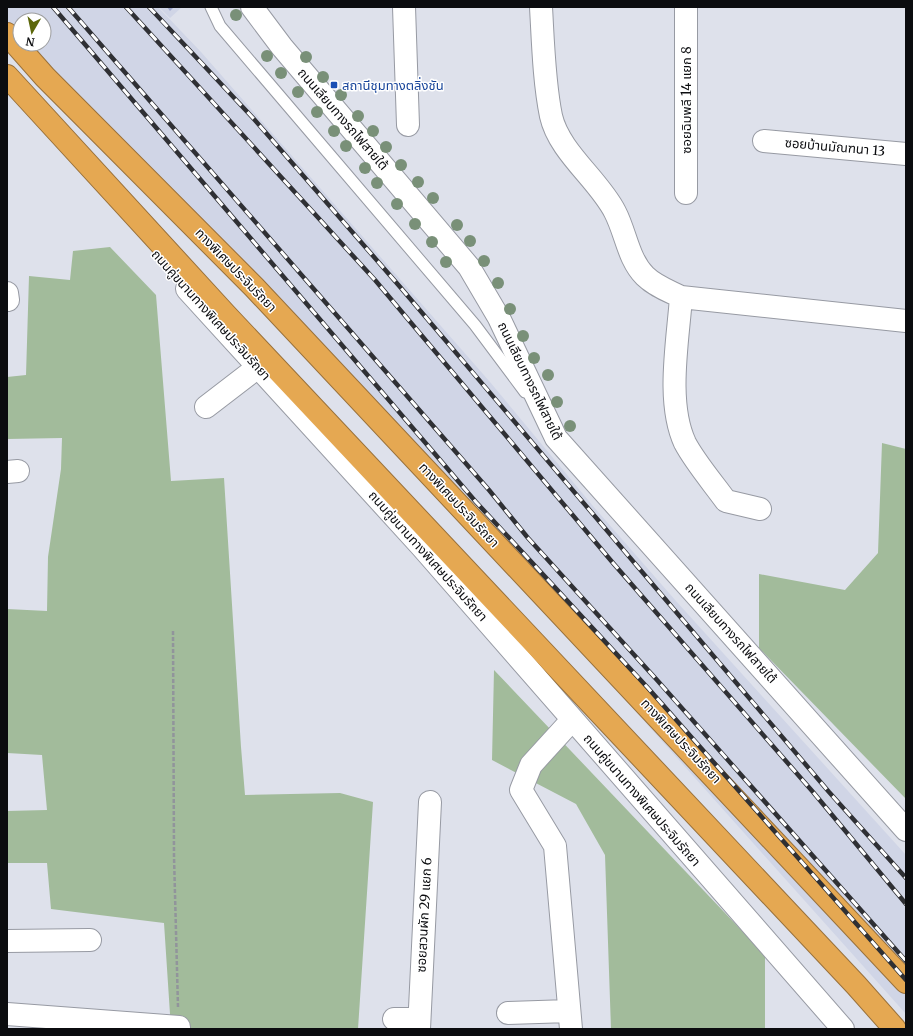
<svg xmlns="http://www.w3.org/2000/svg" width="913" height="1036" font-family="Merriweather,'Noto Sans Thai',serif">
<rect width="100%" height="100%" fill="#dee1eb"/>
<path fill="#d0d5e6" d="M7,7h151l43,45 289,330 103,124 83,95 230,254v159l-362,-405 -516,-565h16v-24h-24v15l-13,-15z
M159,7h23l-12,11z"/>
<path fill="#a2bb9b" d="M110,247l46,48 15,186 53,-3 17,269 4,48 95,-2 33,9 -15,227h-187l-7,-106 -113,-14 -4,-46h-40v-52l40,-1 -5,-55 -35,-2v-144l40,2 1,-54 13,-88 1,-31 -55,1v-62l19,-2 3,-99 41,4 3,-29z
M882,443l24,6v350l-147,-151v-74l86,16 33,-37z
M494,670l271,285v74h-154l-6,-174 -29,-51 -84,-44z"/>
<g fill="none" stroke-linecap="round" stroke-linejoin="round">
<g stroke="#979aa3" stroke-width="13">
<path id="lane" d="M211,7l9,19 255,299 50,67"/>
</g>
<g stroke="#979aa3" stroke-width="24">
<path id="street" d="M404,7l4,118
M541,7c2,35 3,75 10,109 8,36 48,64 64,96 11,21 13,47 30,64 10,10 24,15 36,21l225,24
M764,141l142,13
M686,193v-186
M7,293l1,7
M681,297c-3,44 -15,105 4,146 10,19 28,40 41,58l34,8
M206,407l52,-40
M7,472l11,-1
M7,941l83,-1
M508,1013l61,-2
M7,1014l172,13
M394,1019h24
M419,1029l11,-227
M571,1029l-16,-183 -34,-56 10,-25 41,-45"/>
</g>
<g stroke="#979aa3" stroke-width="24">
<path id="secondary" d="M252,7l30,40 187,220 30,51 57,120 350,392
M187,289l235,258 421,482"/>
</g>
<g stroke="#99713b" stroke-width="24">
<path id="highway" d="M7,34l38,43 209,210 652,695
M7,76l219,239 630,670 39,44"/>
</g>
<path stroke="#91949b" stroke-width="2.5" stroke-dasharray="4 2" stroke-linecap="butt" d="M173,631l1,225 4,151"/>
<use href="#lane" stroke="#fff" stroke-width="11"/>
<use href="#street" stroke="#fff" stroke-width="22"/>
<use href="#secondary" stroke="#fff" stroke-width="22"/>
<use href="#highway" stroke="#e5a852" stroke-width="22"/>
<g stroke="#2f3034" stroke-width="4.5">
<path id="rail" d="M53,7l423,495 172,186 258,292
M68,7l421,483 39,48 129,142 249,281
M126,7l249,273 238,283 200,229 93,112
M149,7l104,111 148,170 428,504 77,86"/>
</g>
<use href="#rail" stroke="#fff" stroke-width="3" stroke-dasharray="9" stroke-linecap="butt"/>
</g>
<g fill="#799078">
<circle cx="236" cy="15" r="6"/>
<circle cx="267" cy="56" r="6"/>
<circle cx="306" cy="57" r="6"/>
<circle cx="281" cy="73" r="6"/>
<circle cx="323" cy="77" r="6"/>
<circle cx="298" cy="92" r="6"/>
<circle cx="341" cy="95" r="6"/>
<circle cx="317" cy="112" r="6"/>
<circle cx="358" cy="116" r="6"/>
<circle cx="334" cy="131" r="6"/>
<circle cx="373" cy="131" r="6"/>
<circle cx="346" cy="146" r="6"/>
<circle cx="386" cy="147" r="6"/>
<circle cx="401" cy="165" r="6"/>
<circle cx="365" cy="168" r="6"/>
<circle cx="418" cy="182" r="6"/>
<circle cx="377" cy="183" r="6"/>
<circle cx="433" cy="198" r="6"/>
<circle cx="397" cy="204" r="6"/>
<circle cx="415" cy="224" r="6"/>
<circle cx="457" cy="225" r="6"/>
<circle cx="470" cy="241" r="6"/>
<circle cx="432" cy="242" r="6"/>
<circle cx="484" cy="261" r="6"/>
<circle cx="446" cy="262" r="6"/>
<circle cx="498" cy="283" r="6"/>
<circle cx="510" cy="309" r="6"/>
<circle cx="523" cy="336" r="6"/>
<circle cx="534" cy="358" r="6"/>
<circle cx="548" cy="375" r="6"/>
<circle cx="557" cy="402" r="6"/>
<circle cx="570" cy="426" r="6"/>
</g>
<path fill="#a1a9ce" d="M167,7h7l-4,4z"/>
<rect fill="#1a4fb4" stroke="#fff" stroke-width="1.5" x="330" y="81" width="8" height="8" rx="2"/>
<g text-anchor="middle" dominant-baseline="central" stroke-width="3" stroke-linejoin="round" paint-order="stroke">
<g font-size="13" fill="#164399" stroke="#fff" text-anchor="start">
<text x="342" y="85">สถานีชุมทางตลิ่งชัน</text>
</g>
<g font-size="13" fill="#0b0c0f" stroke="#fff">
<text transform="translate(686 100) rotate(-90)">ซอยฉิมพลี 14 แยก 8</text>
<text transform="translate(343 119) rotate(49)">ถนนเลียบทางรถไฟสายใต้</text>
<text transform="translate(835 147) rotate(5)">ซอยบ้านมัณฑนา 13</text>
<text transform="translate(236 270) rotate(46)">ทางพิเศษประจิมรัถยา</text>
<text transform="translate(211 315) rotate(48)">ถนนคู่ขนานทางพิเศษประจิมรัถยา</text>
<text transform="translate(530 381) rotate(64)">ถนนเลียบทางรถไฟสายใต้</text>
<text transform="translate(459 505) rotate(47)">ทางพิเศษประจิมรัถยา</text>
<text transform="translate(428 556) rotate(48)">ถนนคู่ขนานทางพิเศษประจิมรัถยา</text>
<text transform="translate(731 633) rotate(48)">ถนนเลียบทางรถไฟสายใต้</text>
<text transform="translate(681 741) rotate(47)">ทางพิเศษประจิมรัถยา</text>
<text transform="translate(642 800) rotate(49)">ถนนคู่ขนานทางพิเศษประจิมรัถยา</text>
<text transform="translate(424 915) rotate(-87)">ซอยสวนผัก 29 แยก 6</text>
</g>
</g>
<rect width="913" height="1036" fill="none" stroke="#0b0c0f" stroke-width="16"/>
<g transform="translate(32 32) rotate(189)"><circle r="19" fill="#ffffff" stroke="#9d9e9f"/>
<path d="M0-3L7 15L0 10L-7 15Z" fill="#5c670b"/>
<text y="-6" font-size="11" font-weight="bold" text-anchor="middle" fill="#0b0c0f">N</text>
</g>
</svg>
